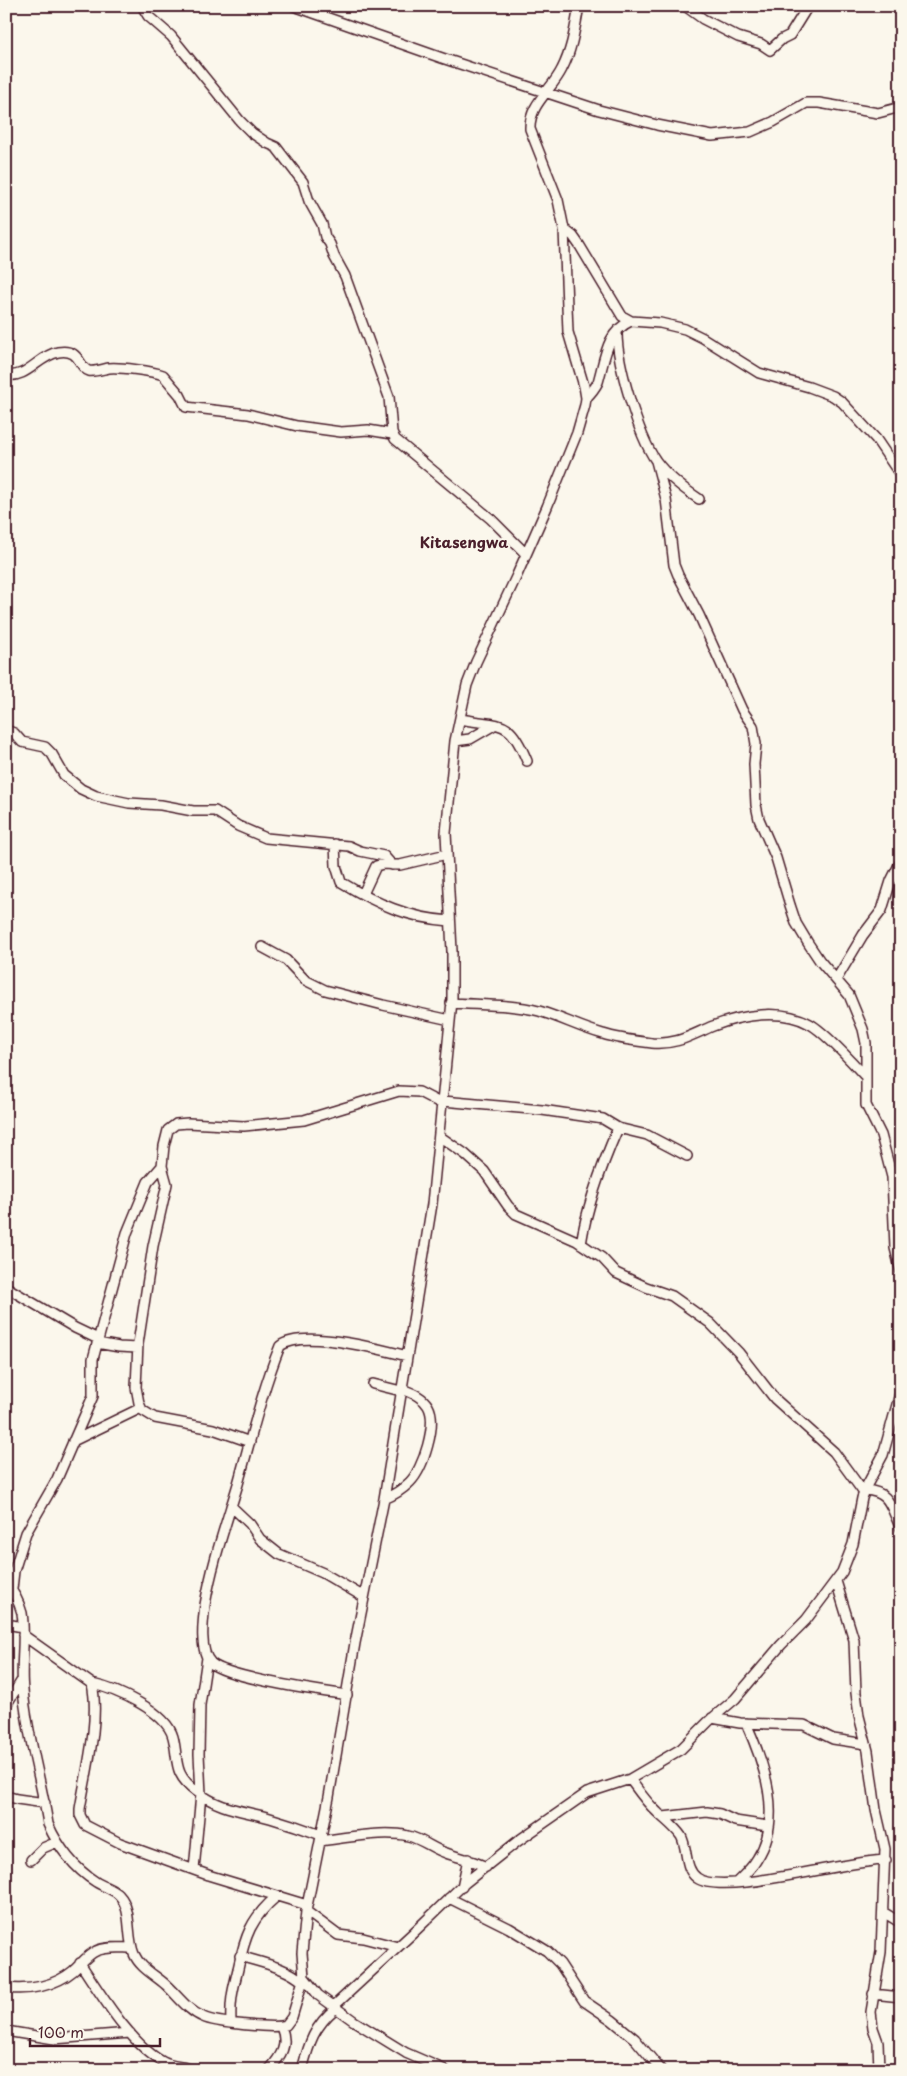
<svg xmlns="http://www.w3.org/2000/svg" width="907" height="2076" font-family="'Playpen Sans',sans-serif">
<rect width="100%" height="100%" fill="#fbf7ec"/>
<filter id="ink" filterUnits="userSpaceOnUse"><feTurbulence type="fractalNoise" baseFrequency=".02" numOctaves="2"/><feDisplacementMap in="SourceGraphic" scale="10" xChannelSelector="R" yChannelSelector="G"/><feConvolveMatrix kernelMatrix="1 2 1 2 8 2 1 2 1" color-interpolation-filters="sRGB"/></filter>
<g filter="url(#ink)">
<g fill="none" stroke-linecap="round" stroke-linejoin="round">
<g stroke="#4a1f2b" stroke-width="12">
<path id="minor" d="M142,6l6,10 23,20 69,85 12,12 15,10 9,4 27,35 6,19 13,23 3,13 5,7 4,12 11,20 44,121 3,35 3,7 96,80 35,35
M294,6l148,52 157,52 58,15 55,11 38,-4 23,-10 33,-19h13l59,10 23,-6
M685,6l18,13 35,18 23,7 9,6 12,-11 8,-4 18,-29
M564,229l9,7 7,10 42,70 9,5 29,2 25,6 18,9 56,35 50,14 24,9 9,6 34,37 25,37
M617,333c0,31 21,102 39,128 11,15 28,28 43,38
M6,375c21,4 32,-19 52,-23 23,-4 20,16 31,19 6,1 14,-2 20,-3 11,-1 44,3 54,7l17,20 6,12 62,7 49,12 44,6 27,-2 24,4
M586,398c5,-5 9,-10 12,-16 7,-23 8,-50 33,-61
M656,461l10,38 8,66 4,10 21,40 43,95 11,16 3,18 -2,20 2,41 3,14 17,39 14,47 6,18 12,20 12,18 29,34 14,34 3,14v62l15,30 11,42 3,71 6,24
M460,719c42,8 49,-2 67,42
M6,730l8,3 8,9 23,5 7,7 12,21 17,14 15,7 33,7 32,2 32,6h22l23,15 28,12 83,8 11,5 24,5 8,9
M455,741l15,-2 24,-14
M335,844l1,22 5,16c36,22 67,36 109,39
M363,894l13,-28 7,-2 17,1 47,-11
M262,947l24,13 19,20 20,10 58,15 67,15
M836,980l27,-45 19,-25 9,-29 10,-20
M451,1003c29,2 60,1 88,8 21,6 42,17 64,23 15,5 33,7 49,9 25,2 39,-8 61,-17 29,-11 68,-18 97,-2 16,9 42,38 55,52
M443,1101l99,9 61,9 15,9 29,7 40,21
M439,1136l26,18 19,17 24,35 8,8 61,27 25,17 14,15 30,14 26,9 38,27 29,30 36,46 59,53 30,41
M581,1244c6,-40 21,-79 37,-116
M6,1287l69,41 23,11
M97,1343l22,4 18,1
M373,1384l28,7
M73,1441l68,-33
M250,1442l-37,-13 -58,-11 -13,-8 -3,-7 -3,-16 2,-43 15,-98 14,-62 -5,-18 2,-20 4,-16 8,-6 12,-1 56,3 60,-6 95,-29 20,1 23,12
M865,1490c27,2 25,18 36,38
M384,1499c10,-4 18,-9 26,-17 13,-13 28,-59 18,-76 -6,-10 -16,-13 -26,-17
M231,1506l19,18 10,15 19,15 44,19 41,24
M836,1581l18,59 2,53 3,23 9,35 8,59 9,39 -4,103 -10,60 2,16 5,14 1,28
M6,1583c8,9 13,19 16,30 4,26 -2,51 1,77 4,45 18,89 25,134 10,23 27,45 48,58 8,5 17,7 23,13 14,15 7,41 15,59 6,14 21,21 32,31 12,11 22,26 37,32 12,6 72,12 83,8l6,-8 12,-40
M12,1589l2,-18 12,-38 31,-54 36,-83v-37l34,-126 21,-51 14,-16
M6,1624l17,3
M23,1635l69,49c8,35 -6,89 -12,125v6l5,10 35,18 88,32 99,30
M92,1684c24,5 74,27 81,53 6,24 -1,36 23,54 25,19 46,19 74,27 17,5 35,11 51,17
M347,1695c-25,-4 -120,-17 -136,-32 -12,-12 -8,-42 -6,-58 7,-42 21,-81 33,-121 13,-46 24,-93 42,-138 23,-17 100,3 127,10
M6,1705l16,-25
M712,1718l28,5 64,2 29,14 33,5
M630,1779c8,11 16,23 27,33 8,8 17,14 24,24 7,12 3,33 16,42 26,19 150,-18 189,-18
M6,1796l11,3 28,4
M663,1817l44,-5 13,2 15,7 33,5
M320,1841c23,-3 65,-11 88,-5 14,3 25,13 38,17 14,5 26,7 40,14
M31,1860l12,-12 14,-6
M194,1870l7,-76 -2,-40 1,-49 7,-47
M737,1882c7,-7 15,-14 20,-23 27,-41 7,-96 -11,-136
M462,1887l6,-28
M449,1898l60,30 38,23 13,13 24,37 28,19 23,19 26,31
M306,1911l32,24 25,3 35,9
M883,1912l18,11
M240,1956c22,7 46,11 63,26
M80,1963c20,30 51,82 83,99 9,5 20,4 30,8
M6,1988c23,3 49,-2 67,-17 8,-7 13,-15 23,-20 11,-5 25,-3 35,-3
M873,1994l28,3
M334,2006l79,-73 52,-50 53,-42 69,-48 43,-14 51,-30 28,-28 26,-22 46,-54 25,-25 36,-48 11,-28 9,-46 5,-13 16,-30 18,-65
M231,2022c-1,-23 2,-32 7,-53 7,-33 13,-51 39,-73
M6,2031l48,8 76,-6
M269,2070c12,-14 20,-25 12,-43
M302,2070c7,-27 12,-44 34,-62
M445,2070l-39,-17 -52,-32 -36,-26 -14,-18 -2,-24 4,-42 23,-114 26,-154 29,-144 48,-295 20,-203v-50l-6,-118 9,-92 12,-56 9,-23 41,-87 30,-68 30,-74 8,-28 1,-7 -2,-12 -16,-54 -4,-103 -6,-29 -28,-71c-1,-25 22,-39 32,-60 10,-19 13,-41 17,-63"/>
</g>
<use href="#minor" stroke="#fbf7ec" stroke-width="9"/>
</g>
</g>
<g text-anchor="middle" dominant-baseline="central" stroke-width="4" stroke-linejoin="round" paint-order="stroke">
<g font-size="15" font-weight="bold" fill="#4a1f2b" stroke="#fbf7ec">
<text x="464" y="541">Kitasengwa</text>
</g>
</g>
<rect width="907" height="2076" fill="none" stroke="#fbf7ec" stroke-width="25"/>
<rect x="12" y="12" width="882" height="2051" fill="none" stroke="#4a1f2b" stroke-width="2" filter="url(#ink)"/>
<path d="M30 2038v8h130v-8" fill="none" stroke="#4a1f2b" stroke-width="2.5"/>
<text x="38" y="2038" font-size="15" fill="#4a1f2b" stroke="#fbf7ec" stroke-width="4" paint-order="stroke">100 m</text>
</svg>
